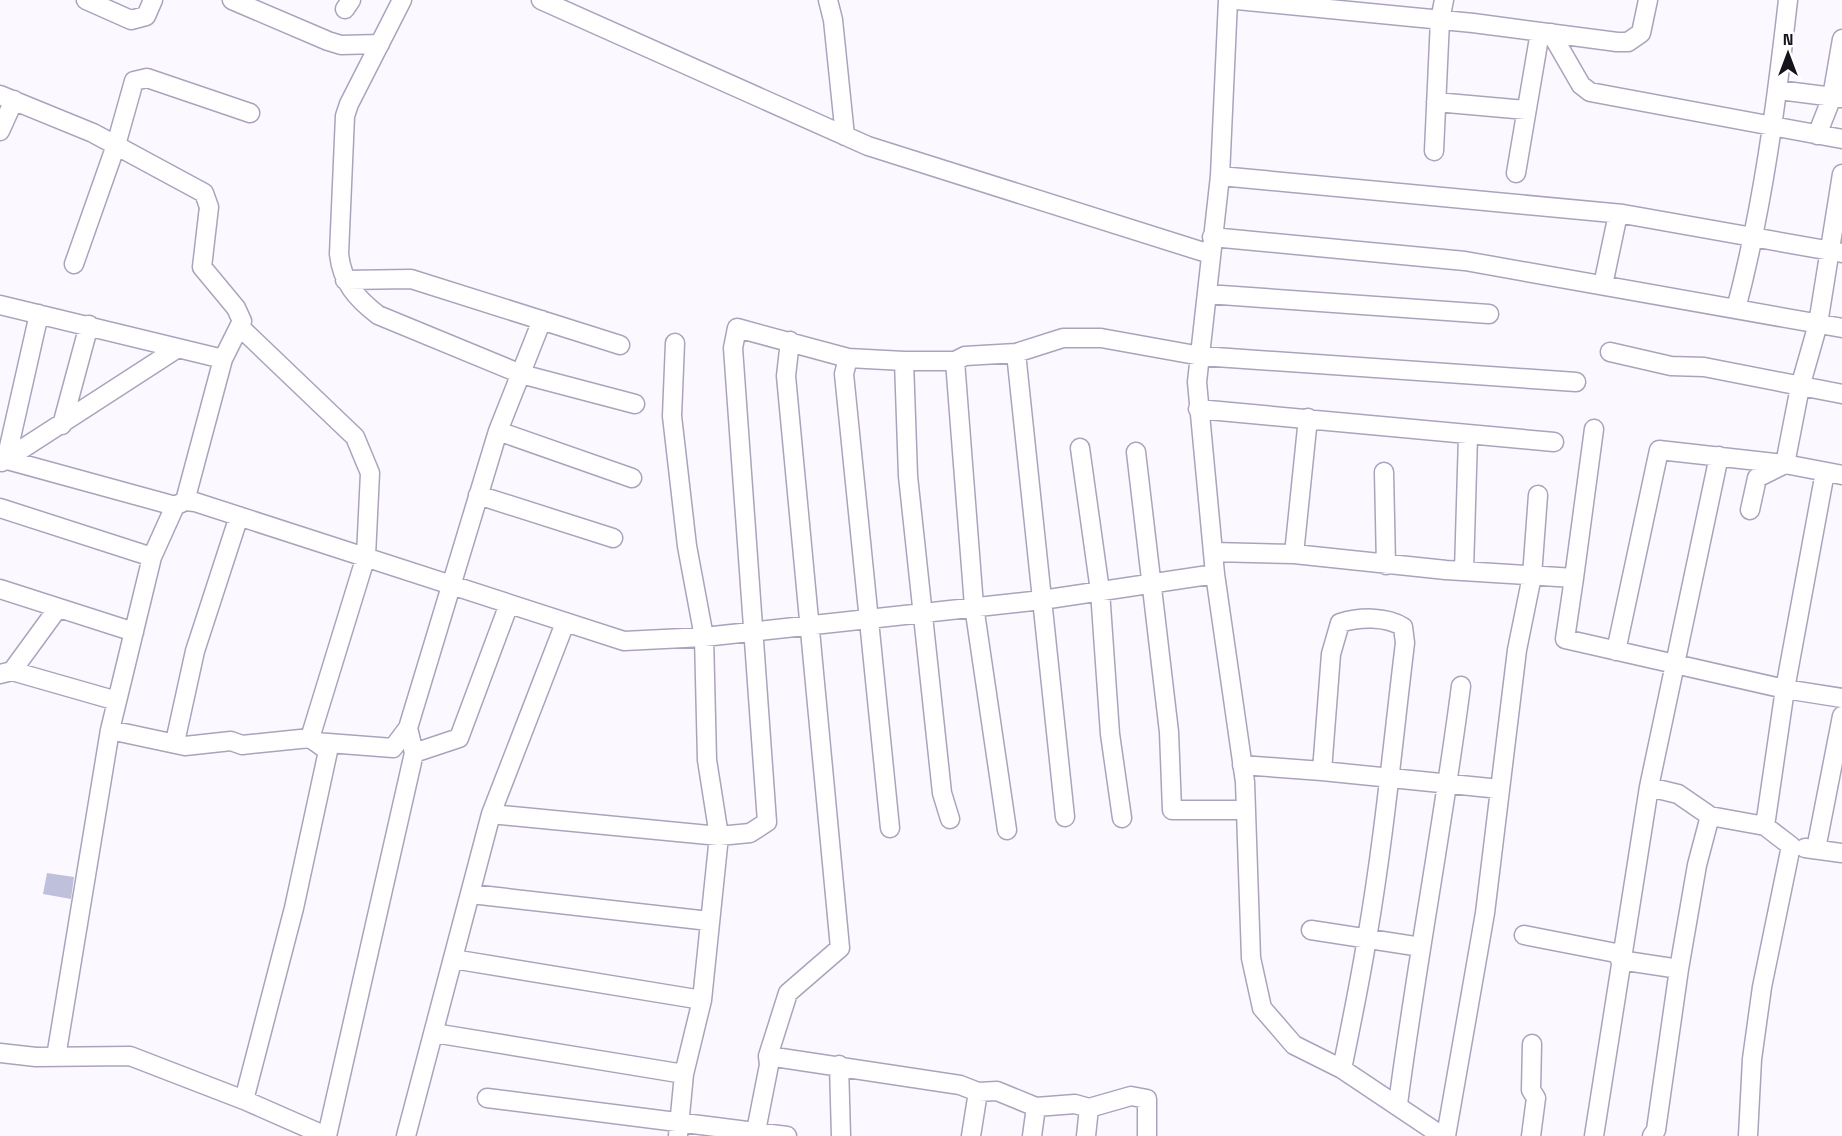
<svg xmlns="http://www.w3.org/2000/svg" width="1842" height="1136" font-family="'Space Grotesk',sans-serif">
<rect width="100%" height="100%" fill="#fbf9ff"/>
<path fill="#bfc0db" d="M47,873l27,4 -3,22 -28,-5z"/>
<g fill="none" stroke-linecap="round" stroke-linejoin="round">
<g stroke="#aba3bc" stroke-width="21">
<path id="street" d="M86,0l45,20 15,-4 7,-16
M232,0l96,41 13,4 39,-1
M402,0l-53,104 -4,12 -6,138c3,28 17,44 39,61l143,59 114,30
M541,0l327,146 342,108
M828,0l5,20 12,116
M1228,0l-8,176 -23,206 18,192 30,208 6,176 11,50 32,37 48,24 100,67
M1237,0l236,23 144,19h11l13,-9 7,-33
M345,9l6,-9
M1551,33l30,52 9,7 252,47
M1778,90l64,8
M0,95l93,38 111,60 5,14 -7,60 34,41 6,13 -19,38
M1436,102l90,8
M0,131l14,-31
M1817,135l15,-38 10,-58
M1434,151l6,-131 4,-20
M1516,173l24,-141
M1220,176l403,38 219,39
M1212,237l253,24 377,67
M74,264l42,-119 18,-64 13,-3 103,35
M345,280l66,-1 209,66
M1603,285l15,-71
M1207,294l282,20
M0,305l223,54 -38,142
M1736,309c27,-103 40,-203 52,-309
M241,328l114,109 15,36 -4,83 -56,182
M790,341l-4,35 54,572 -52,45 -20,63 192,29 18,7 19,-1 39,16 39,-3 14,4 42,-12 16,3v37
M675,343l-3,73 15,130 17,91 3,123 12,76 -17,164 -18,74 -6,62
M1610,352l61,14 33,1 138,27
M1016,353l49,464
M848,358l-4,16 46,454
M904,361l4,115 34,317 8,26
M955,361l19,245 33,224
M1198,409l356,33
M62,425l27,-100
M498,431l134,47
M1080,448l20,143 10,143 12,84
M1136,452l33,280 3,78h74
M0,458l175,48 10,-5 10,1 429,139 80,-4 338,-37 173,-26
M6,460l33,-146
M2,462l176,-114
M1384,472l2,93
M478,495l135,43
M175,506l-23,51 -42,173 75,16 46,-5 11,4 68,-7 18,13 -34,157 -50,192
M0,508l152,49
M1750,510l7,-32 28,-14 15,-77 18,-63 24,-150
M1213,552l81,2 14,-136
M1294,554l152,16 128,8 20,-149
M1464,571l4,-135
M1574,578l-9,61 220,50 57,9
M0,589l134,43
M565,623l-74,191 228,22 31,-3 17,-11 -34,-474 4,-20 111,30 56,3h51l10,-5 51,-3 47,-15h38l100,18 375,26
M1616,651l43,-201 126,14 57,11
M12,671l105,30
M0,674l12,-3 46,-63
M175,742l20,-91 44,-135
M315,742l78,6 15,-20
M414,753l45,-15 50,-134
M1242,765l80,6
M1649,787l29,7 32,22 55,10 20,-137 40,-217
M1805,848l37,5
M1816,849l26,-133
M471,894l238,27
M1311,930l110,17
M1524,935l97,19
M453,959l249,41
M1620,960l59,9
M434,1033l250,41
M0,1053l36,4 94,-1 114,44 82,36
M56,1057l54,-327
M839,1065l2,71
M1342,1069c9,-44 18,-87 25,-131 17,-98 26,-197 38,-295l-2,-16c-17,-11 -44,-10 -63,-4l-9,31 -9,117 178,18
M487,1098l300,38
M1398,1104c18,-139 45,-278 63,-418
M327,1136l87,-383 -6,-25 90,-297 44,-111
M406,1136l85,-322
M755,1136l14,-71 -1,-9
M971,1136l7,-44
M1032,1136l4,-29
M1086,1136l3,-28
M1446,1136l39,-223 32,-263 15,-74 6,-81
M1531,1136l5,-38 -5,-8 1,-46
M1594,1136l55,-349 70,-331
M1652,1136l4,-6 23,-161 18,-104 13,-49
M1748,1136l4,-77 10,-72 29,-141 -26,-20"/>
</g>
<use href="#street" stroke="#fff" stroke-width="18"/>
</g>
<g transform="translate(1788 54)" stroke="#ffffff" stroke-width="4.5" paint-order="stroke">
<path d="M0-4.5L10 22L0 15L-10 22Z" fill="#16131c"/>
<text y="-9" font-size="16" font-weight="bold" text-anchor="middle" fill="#16131c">N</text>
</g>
</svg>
